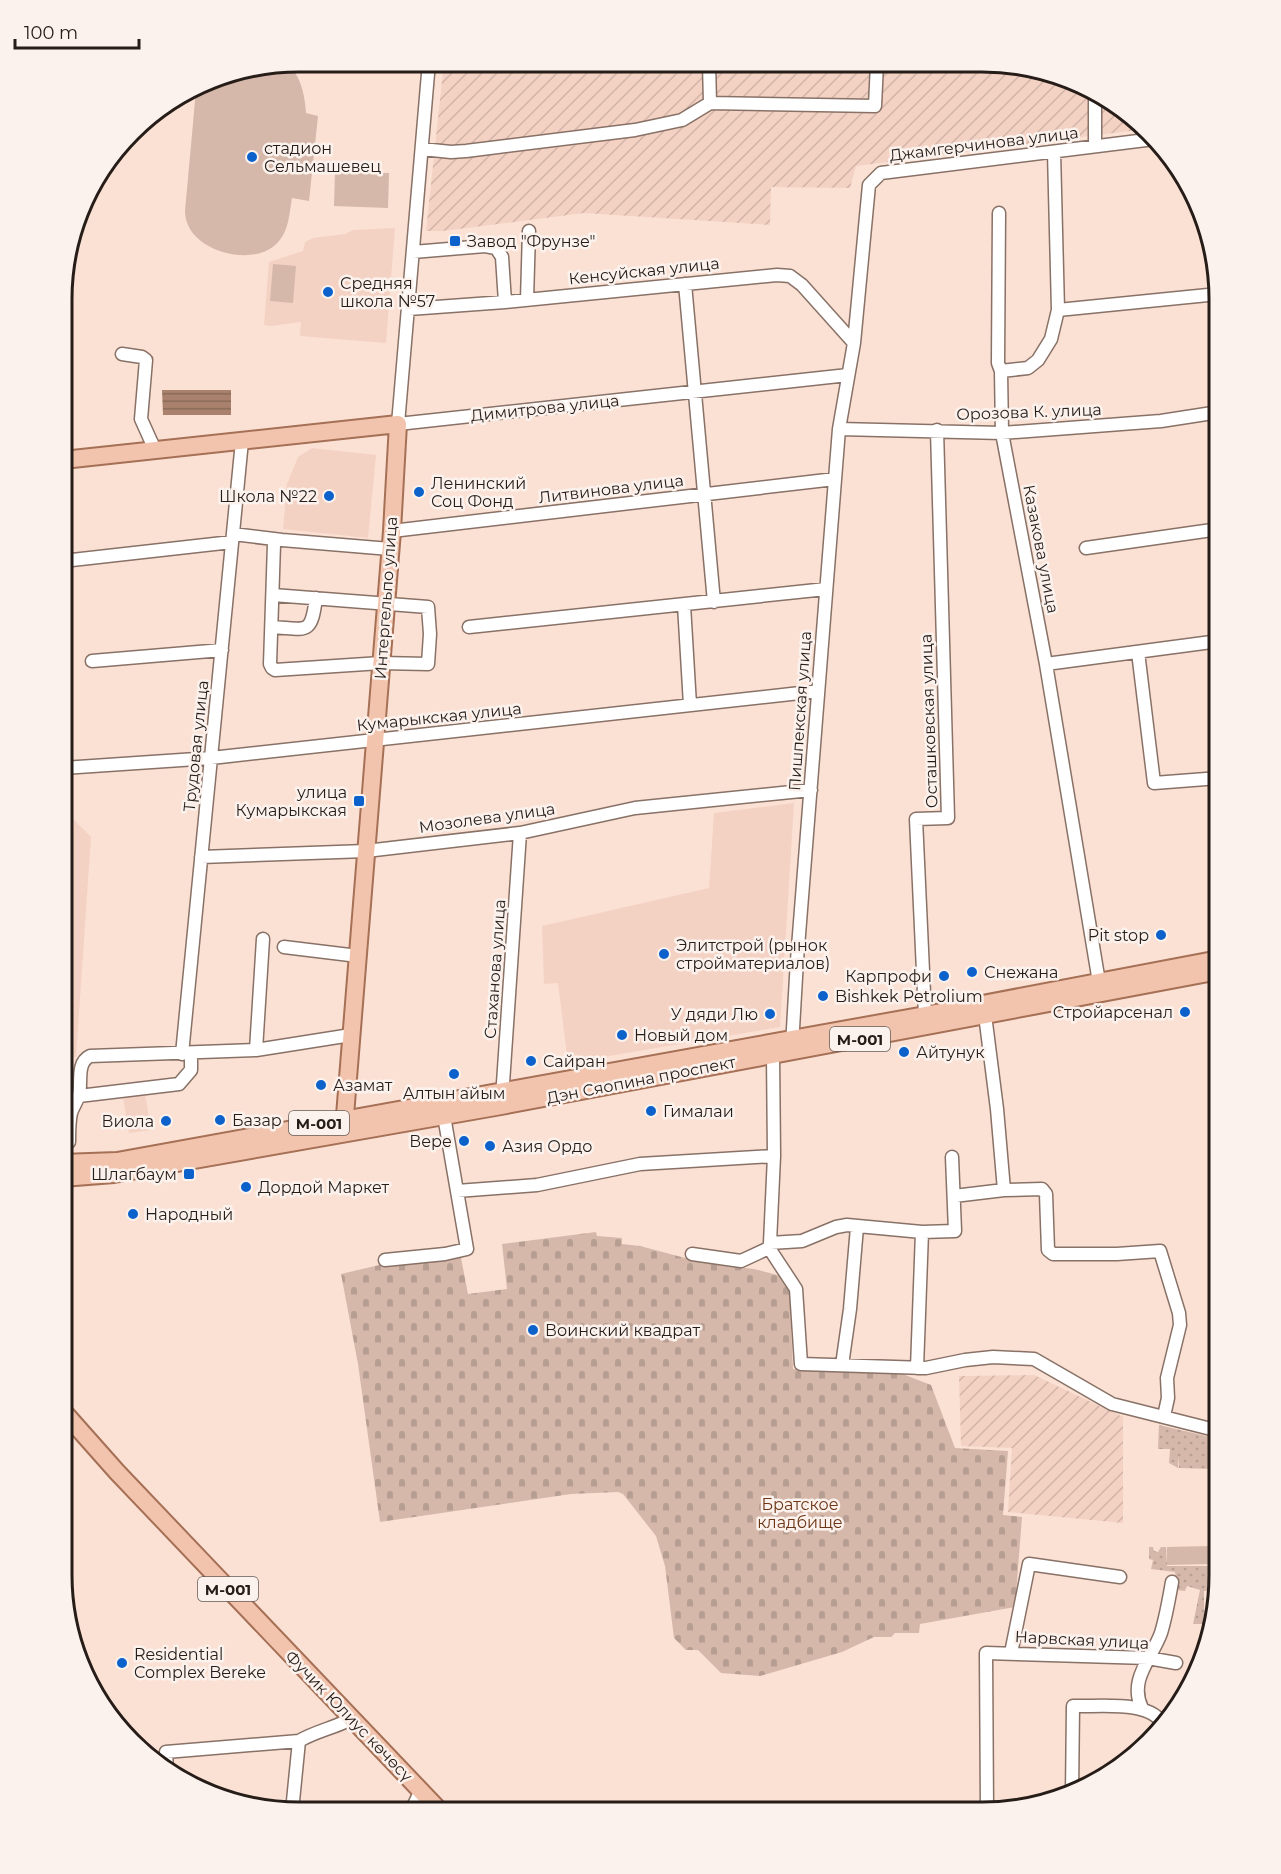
<svg xmlns="http://www.w3.org/2000/svg" width="1281" height="1874" font-family="Montserrat,sans-serif">
<defs>
<pattern id="industrial-furrows" width="10" height="10" patternUnits="userSpaceOnUse" patternTransform="scale(1.5)"><rect width="10" height="10" fill="#f4d2c3"/><path d="M-1 1l2-2M0 10L10 0M9 11l2-2" fill="none" stroke="#d1b4a7"/></pattern>
<pattern id="grass-dots" width="8" height="8" patternUnits="userSpaceOnUse" patternTransform="scale(1.5)"><rect width="8" height="8" fill="#d5b8aa"/><path d="M2 2h.1M6 6h.1" fill="none" stroke="#b79e92" stroke-width="1.8" stroke-linecap="round"/></pattern>
<pattern id="cemetery-stones" width="16" height="16" patternUnits="userSpaceOnUse" patternTransform="scale(1.5)"><rect width="16" height="16" fill="#d5b8aa"/><path d="M2 7V4a2 2 0 0 1 4 0v3zM10 15v-3a2 2 0 0 1 4 0v3z" fill="#b79e92"/></pattern>
<pattern id="water-rules" width="6" height="5" patternUnits="userSpaceOnUse" patternTransform="scale(1.5)"><rect width="6" height="5" fill="#aa816c"/><path d="M0 2.5h6" fill="none" stroke="#8a6958"/></pattern>
</defs>
<rect width="100%" height="100%" fill="#fbe1d4"/>
<path fill="#f4d2c3" d="M395,228l-9,115 -86,-7 1,-14 -30,4 -7,-1 5,-63 34,-11 2,-9 8,-4 32,-4 8,-4z
M312,448l64,7 -8,83 -85,-9 4,-45 11,-27z
M794,803l-14,224 -212,36 -10,-80 -14,1 -2,-58 167,-38 5,-75z
M63,809l28,28 -15,220 -14,1z
M145,1093l6,37 -22,3 -6,-36z"/>
<path fill="url(#industrial-furrows)" d="M444,62l569,2 59,15 54,31 19,19 -289,37 -6,22 -79,-1 -1,38 -186,-12 -141,18h-17z
M1034,1375l89,42v106l-115,-11 4,-64 -51,-2 -2,-70z"/>
<path fill="url(#grass-dots)" d="M1159,1425l60,14v30v-6h-7l-1,6 -32,-1 -1,-12v12l-9,-5 1,-14h-12z
M1149,1547h4l1,4 4,1 3,-5h5l1,19h44v-18h8v42l-15,1v33h-11l7,-34 -13,-4 -2,5 -8,-1 -2,-18 -24,-3 2,-9 -4,-1z"/>
<path fill="url(#cemetery-stones)" d="M596,1232l1,4 25,2v6l18,2 64,17 50,6 31,8 4,7 4,85 107,4 31,12 24,63 53,3 -5,64 19,2 -7,90 -95,17 -1,9h-24l-4,4h-17l-32,15 -82,24 -39,-3 -23,-23h-12l-12,-12 -9,-72 -9,-30 -33,-42 -5,-2 -47,2 -191,28 -22,-158 -17,-90 51,-12 69,-4 7,36 39,-5 -5,-45z"/>
<path fill="#d5b8aa" d="M287,64c14,11 18,32 19,49l12,3 -9,85 -17,-3c-3,17 -3,36 -18,48 -23,19 -74,7 -86,-21 -2,-4 -3,-10 -3,-14l11,-121 27,-16z
M335,172l54,1 -1,35 -54,-2z
M273,264l23,2 -3,37 -23,-2z
M1210,1546l1,18 -44,1v-18z"/>
<path fill="url(#water-rules)" d="M162,390h69v25h-68z"/>
<g fill="none" stroke-linecap="round" stroke-linejoin="round">
<g stroke="#887166" stroke-width="15">
<path id="minor" d="M429,62l-31,362 450,-49
M709,63l1,40
M1095,92v54
M422,149l29,3 15,-1 169,-21 47,-10 28,-17 165,3 2,-43
M1054,152l4,158 -7,29 -13,21 -10,8 -27,3 1,62 44,231 53,318
M999,213l-1,150 3,8
M413,252l72,-6 11,2 6,9 3,45
M685,284l29,318
M527,300l2,-69
M409,309l96,-7 272,-27 13,1 12,9 52,58
M1058,310l160,-16
M122,354l20,3 4,3 -5,59 14,31
M839,429l163,4 159,-12 58,-9
M392,531l443,-52
M233,534l49,6 108,9
M1086,548l133,-19
M63,561l169,-19
M273,595l155,12 2,27 -2,30 -47,-1 -106,7 -3,-2 -2,-4 4,-120
M684,605l6,100
M272,627c35,2 39,9 44,-29
M469,627l357,-38
M1138,652l16,131 65,-5
M92,661l130,-11
M1046,664l173,-23
M63,768l148,-10 607,-67
M201,857l165,-6 154,-18 115,-25 176,-18
M284,947l74,9
M984,1007l13,102 7,81
M925,1015l-9,-196 32,-1 -11,-388
M792,1046l5,-86 42,-531 15,-86 15,-158 12,-12 273,-34
M256,1050l7,-111
M182,1054l60,-613
M773,1055l1,101 -4,87 32,-2 34,-14 11,-2 75,7 33,-1 -3,-74
M79,1096l100,-12 12,-14v-16
M502,1098l18,-265
M69,1142c0,-10 0,-20 2,-29 2,-6 6,-12 8,-18 3,-13 -3,-32 11,-39l166,-6 95,-15
M457,1191l80,-6 103,-21 134,-8
M954,1196l50,-6 38,-1 4,5 2,56 5,4h64l43,-3 19,62 1,12 -13,53 1,20 -4,18
M770,1243l-1,5 27,41 5,75 125,4 39,-8 28,-3 41,2 78,45 107,27
M692,1254l49,7 28,-13
M385,1260l60,-6 22,-5 -23,-133
M842,1365l8,-56 7,-82
M917,1368l5,-136
M1011,1653l18,-89 91,13
M1142,1708c-14,-28 10,-50 19,-75 5,-16 8,-34 11,-51
M167,1770l-1,-18 133,-11
M1072,1794l1,-88c25,1 79,-7 91,20
M292,1811l7,-70c17,-10 35,-13 52,-22
M411,1811l10,-21
M987,1811l-1,-158 162,5 28,5"/>
</g>
<g stroke="#a57056" stroke-width="20">
<path id="major" d="M63,460l335,-36 -6,107 -48,597
M62,1163l55,-2 808,-146 294,-56
M62,1178l52,-4 387,-68 718,-135
M62,1410l55,62 323,339"/>
</g>
<use href="#minor" stroke="#fff" stroke-width="12"/>
<use href="#major" stroke="#f2c4ad" stroke-width="16"/>
</g>
<g fill="#0c61cb" stroke="#fcf2ed" stroke-width="2">
<circle cx="252" cy="157" r="6"/>
<rect x="449" y="235" width="12" height="12" rx="3"/>
<circle cx="328" cy="292" r="6"/>
<circle cx="419" cy="492" r="6"/>
<circle cx="329" cy="496" r="6"/>
<rect x="353" y="795" width="12" height="12" rx="3"/>
<circle cx="1161" cy="935" r="6"/>
<circle cx="664" cy="954" r="6"/>
<circle cx="972" cy="972" r="6"/>
<circle cx="944" cy="976" r="6"/>
<circle cx="823" cy="996" r="6"/>
<circle cx="1185" cy="1012" r="6"/>
<circle cx="770" cy="1014" r="6"/>
<circle cx="622" cy="1035" r="6"/>
<circle cx="904" cy="1052" r="6"/>
<circle cx="531" cy="1061" r="6"/>
<circle cx="454" cy="1074" r="6"/>
<circle cx="321" cy="1085" r="6"/>
<circle cx="651" cy="1111" r="6"/>
<circle cx="220" cy="1120" r="6"/>
<circle cx="166" cy="1121" r="6"/>
<circle cx="464" cy="1141" r="6"/>
<circle cx="490" cy="1146" r="6"/>
<rect x="183" y="1168" width="12" height="12" rx="3"/>
<circle cx="246" cy="1187" r="6"/>
<circle cx="133" cy="1214" r="6"/>
<circle cx="533" cy="1330" r="6"/>
<circle cx="122" cy="1663" r="6"/>
</g>
<g text-anchor="middle" dominant-baseline="central" stroke-width="5" stroke-linejoin="round" paint-order="stroke">
<g fill="#fcf2ed" stroke="#665c58" stroke-width="1.5">
<rect x="830" y="1027" width="60" height="24" rx="4.5"/>
<rect x="289" y="1111" width="60" height="24" rx="4.5"/>
<rect x="198" y="1577" width="60" height="24" rx="4.5"/>
</g>
<g font-size="15" font-weight="bold" fill="#261c18">
<text x="860" y="1039">M-001</text>
<text x="319" y="1123">M-001</text>
<text x="228" y="1589">М-001</text>
</g>
<g font-size="16" fill="#261c18" stroke="#fcf2ed">
<text transform="translate(984 144) rotate(-7)">Джамгерчинова улица</text>
<text transform="translate(644 271) rotate(-6)">Кенсуйская улица</text>
<text transform="translate(545 408) rotate(-6)">Димитрова улица</text>
<text transform="translate(1029 412) rotate(-2)">Орозова К. улица</text>
<text transform="translate(611 489) rotate(-7)">Литвинова улица</text>
<text transform="translate(1041 549) rotate(79)">Казакова улица</text>
<text transform="translate(386 598) rotate(-86)">Интергельпо улица</text>
<text transform="translate(800 711) rotate(-86)">Пишпекская улица</text>
<text transform="translate(439 717) rotate(-6)">Кумарыкская улица</text>
<text transform="translate(929 721) rotate(-92)">Осташковская улица</text>
<text transform="translate(196 746) rotate(-84)">Трудовая улица</text>
<text transform="translate(487 818) rotate(-8)">Мозолева улица</text>
<text transform="translate(495 969) rotate(-86)">Стаханова улица</text>
<text transform="translate(641 1080) rotate(-11)">Дэн Сяопина проспект</text>
<text transform="translate(1082 1640) rotate(3)">Нарвская улица</text>
<text transform="translate(349 1716) rotate(46)">Фучик Юлиус көчөсү</text>
</g>
<g font-size="16" fill="#261c18" stroke="#fcf2ed" text-anchor="start">
<text x="264" y="148">стадион<tspan x="264" dy="18">Сельмашевец</tspan></text>
<text x="467" y="241">Завод "Фрунзе"</text>
<text x="340" y="283">Средняя<tspan x="340" dy="18">школа №57</tspan></text>
<text x="431" y="483">Ленинский<tspan x="431" dy="18">Соц Фонд</tspan></text>
<text x="317" y="496" text-anchor="end">Школа №22</text>
<text x="347" y="792" text-anchor="end">улица<tspan x="347" dy="18">Кумарыкская</tspan></text>
<text x="1149" y="935" text-anchor="end">Pit stop</text>
<text x="676" y="945">Элитстрой (рынок<tspan x="676" dy="18">стройматериалов)</tspan></text>
<text x="984" y="972">Снежана</text>
<text x="932" y="976" text-anchor="end">Карпрофи</text>
<text x="835" y="996">Bishkek Petrolium</text>
<text x="1173" y="1012" text-anchor="end">Стройарсенал</text>
<text x="758" y="1014" text-anchor="end">У дяди Лю</text>
<text x="634" y="1035">Новый дом</text>
<text x="916" y="1052">Айтунук</text>
<text x="543" y="1061">Сайран</text>
<text x="333" y="1085">Азамат</text>
<text x="454" y="1093" text-anchor="middle">Алтын айым</text>
<text x="663" y="1111">Гималаи</text>
<text x="232" y="1120">Базар</text>
<text x="154" y="1121" text-anchor="end">Виола</text>
<text x="452" y="1141" text-anchor="end">Вере</text>
<text x="502" y="1146">Азия Ордо</text>
<text x="177" y="1174" text-anchor="end">Шлагбаум</text>
<text x="258" y="1187">Дордой Маркет</text>
<text x="145" y="1214">Народный</text>
<text x="545" y="1330">Воинский квадрат</text>
<text x="134" y="1654">Residential<tspan x="134" dy="18">Complex Bereke</tspan></text>
</g>
<g font-size="16" fill="#6c3516" stroke="#fcf2ed">
<text x="800" y="1504">Братское<tspan x="800" dy="18">кладбище</tspan></text>
</g>
</g>
<path d="M0 0H1281V1874H0ZM299 72H982A227 227 0 0 1 1209 299V1575A227 227 0 0 1 982 1802H299A227 227 0 0 1 72 1575V299A227 227 0 0 1 299 72Z" fill="#fcf2ed" fill-rule="evenodd"/>
<path fill="none" stroke="#261c18" stroke-width="3" d="M299 72H982A227 227 0 0 1 1209 299V1575A227 227 0 0 1 982 1802H299A227 227 0 0 1 72 1575V299A227 227 0 0 1 299 72Z"/>
<path d="M15 39v9h124v-9" fill="none" stroke="#261c18" stroke-width="3"/>
<text x="24" y="39" font-size="18" fill="#261c18" stroke="#fcf2ed" stroke-width="4.5" paint-order="stroke">100 m</text>
</svg>
